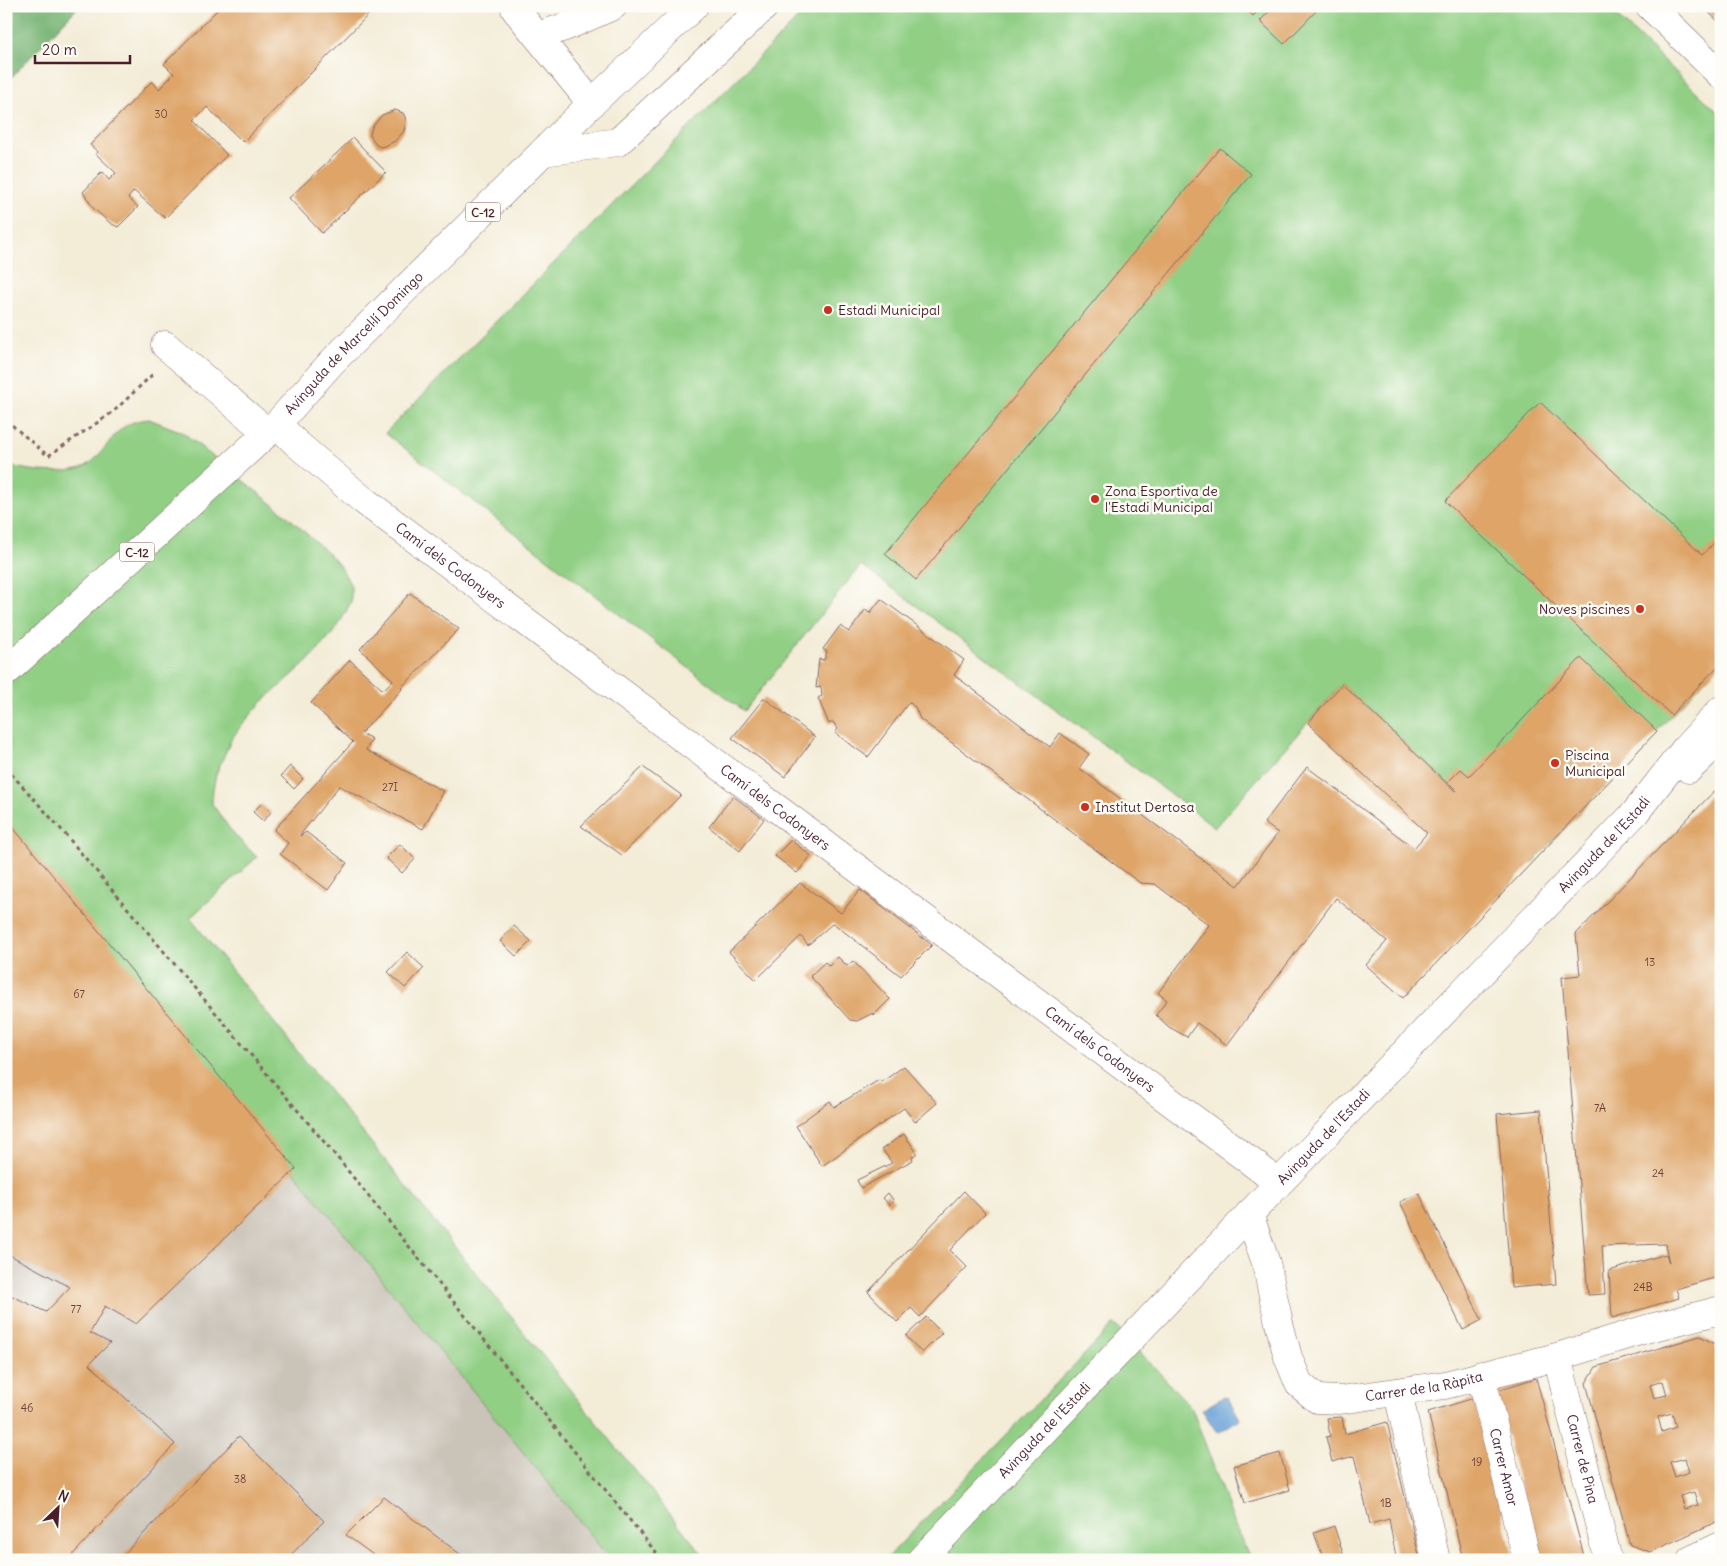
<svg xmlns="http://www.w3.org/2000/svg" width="1727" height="1566" font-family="Delius,sans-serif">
<rect width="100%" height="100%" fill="#fdfcf7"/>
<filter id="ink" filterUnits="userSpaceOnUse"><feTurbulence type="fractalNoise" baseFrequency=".02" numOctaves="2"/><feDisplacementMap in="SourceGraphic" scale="10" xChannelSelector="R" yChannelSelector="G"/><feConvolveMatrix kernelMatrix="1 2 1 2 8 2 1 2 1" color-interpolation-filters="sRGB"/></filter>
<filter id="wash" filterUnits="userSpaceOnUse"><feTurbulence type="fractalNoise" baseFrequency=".0096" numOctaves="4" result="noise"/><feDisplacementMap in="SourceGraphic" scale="20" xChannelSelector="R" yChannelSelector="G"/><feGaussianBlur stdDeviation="1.12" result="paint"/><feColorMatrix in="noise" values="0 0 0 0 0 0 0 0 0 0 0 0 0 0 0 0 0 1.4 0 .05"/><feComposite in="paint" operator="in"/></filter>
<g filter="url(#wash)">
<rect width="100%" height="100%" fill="#f3ecd7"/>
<path fill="#cac3b8" d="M6,819l605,741h-605z"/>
<path fill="#91cf85" stroke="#6e7758" d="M810,6h796l115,109v548l-189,200 -190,-179 -127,143 -354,-262 -117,146 -359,-278z
M149,419l33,13 103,82 46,42 11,13 9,17v16l-14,26 -29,33 -47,42 -21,24 -9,13 -15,34 -3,15 -1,15 20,28 25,25 -67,61 517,642h-96l-605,-741v-355c18,8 67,12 83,0 16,-11 25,-36 45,-42 5,-2 10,-2 15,-3z
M1114,1324l78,84 44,120 15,32h-366z"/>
<path fill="#74b272" stroke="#5f684e" d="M6,6h73l-73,77z"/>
<path fill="#69a1d7" stroke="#5a6081" d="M1223,1397l5,1 12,21 -21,13 -3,-1 -14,-21z"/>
<g id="blocks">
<path fill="#dea468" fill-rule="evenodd" d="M221,6h156l-134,136 -36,-35 -13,13 33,35 -62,63 -31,-27 -6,7 10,9 -20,20 -8,-4 -16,-14 -11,-17 19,-20 7,8 7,-7 -20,-19 2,-2 -8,-7 62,-64 7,8 15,-15 -10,-10z
M1243,6h19l-9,10z
M1274,6h47l-37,38 -24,-23z
M1702,6h19v18z
M395,110l8,3 2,4 1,4 -2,10 -9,10 -8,4 -6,2 -5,-2 -6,-10 2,-8 10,-12z
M353,138l33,34 -64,61 -33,-35z
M1220,148l31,26 -335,406 -31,-26z
M1540,402l162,153 19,-19v127l-50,52 -226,-214z
M410,593l49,36 -58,59 1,1 -41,44 11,6 -6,11 77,41 -20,38 -84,-43 -39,49v1l6,-4 41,31 -19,27 -48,-36 8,-11 -14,-13 79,-88 -42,-39 39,-43 33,30 10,-10 -33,-31z
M881,599l83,61 -10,15 96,72 10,-14 29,21 -10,14 159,118 40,-53 -14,-10 43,-56 107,81 13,-15 -119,-110 34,-39 113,107 1,-1 -8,-8 13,-13 8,7 112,-118 76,73 -254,267 -37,-33 21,-24 -51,-43 -109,147 -30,-22 -10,14 -18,-10 -13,-12 11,-15 -9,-7 51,-68 -54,-41 -15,-1 -220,-164 -5,-12 -6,-5 -41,55 -33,-24 3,-4 -5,-7 -4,2 -11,-26 4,-2 -1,-9 -5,1 3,-29 5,1 3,-8 -4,-3 17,-23 9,6 17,-23 4,4z
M764,698l51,39 -30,40 -53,-39z
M290,766l13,13 -9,10 -13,-13z
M643,767l38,28 -59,60 -41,-29z
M1721,784v102l-5,6 5,57v327l-45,13 3,9 -67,20 -3,-47 57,-17 3,9 -4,-19 -63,2 3,48 -17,1 -26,-318 18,-2 -4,-41z
M733,796l31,23 -24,32 -31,-24z
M261,804l10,8 -8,9 -10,-9z
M6,819l290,350 -160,155 -31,-18 -15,27 20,10 -21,21 86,80 -107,116h-51l-11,-10v-257l40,19 24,-25 -64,-34z
M791,840l20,16 -14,17 -22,-17z
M400,844l15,15 -13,14 -16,-15z
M800,883l41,30 19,-23 72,55 -31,31 -68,-53 -25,22 -7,-9 -45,44 -27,-28z
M514,926l17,15 -15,15 -16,-15z
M407,952l17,16 -19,20 -17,-16z
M838,957l9,9 6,-5 37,38 -16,16 -1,-2 -16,8 -7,-1 -40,-44 15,-14 4,4z
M904,1066l33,37 -22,19 -11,-14 -82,58 -26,-40 34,-25 4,6 45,-27 3,2z
M1541,1110l15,174 -45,4 -14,-174z
M904,1134l13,19 -5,4 1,3 -52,28 -4,-8 35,-17 -10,-14z
M964,1191l21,22 -35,37 17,17 -47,50 -9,-9 -14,14 -29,-30z
M888,1193l6,8 -5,4 -6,-7z
M1419,1193l63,127 -19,10 -63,-128z
M926,1317l16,16 -20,20 -16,-17z
M1700,1336l15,8 6,21v155l-71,32 -20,-7 -44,-162 10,-16zM1663,1381l4,14 -13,3 -4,-13zM1672,1413l4,14 -14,5 -4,-15zM1685,1458l4,14 -14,5 -5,-15zM1694,1492l4,13 -14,4 -4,-13z
M1536,1378l7,25 42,157h-46l-44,-169z
M1474,1398l40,162h-51l-35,-148z
M1342,1417l3,17 42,-12 33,138h-30l6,-3 -7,-38 -19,5 -16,-68 -22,6 -6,-25 4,-1 -3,-18z
M239,1436l85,85 -38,39h-168z
M1280,1453l10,37 -45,13 -11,-37z
M384,1497l84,63h-88l-34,-25z
M1334,1526l11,34h-21l-10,-27z"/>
</g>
</g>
<g filter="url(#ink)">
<use href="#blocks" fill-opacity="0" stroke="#856767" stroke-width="1"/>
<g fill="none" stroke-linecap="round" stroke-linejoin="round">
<g stroke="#856767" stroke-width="29">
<g id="minor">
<path d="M1650,6l71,69"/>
<path d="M515,9l69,85 6,11"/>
<path d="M537,36l28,-9 48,-21"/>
<path d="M543,152l75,-10 147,-136"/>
<path d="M165,345l103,88"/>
<path id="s1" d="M277,424l19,19 67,57 899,670 16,14"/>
<path d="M1689,769l24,-23 8,-5"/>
<path id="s2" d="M1249,1214l17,49 13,60 9,34 11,27 18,15 23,1 105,-15 112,-28 89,-28 75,-19"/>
<path id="s3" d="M1557,1357l51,203"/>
<path id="s4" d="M1481,1375l46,185"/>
<path d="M1398,1393l38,167"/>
<path id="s5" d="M921,1560l357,-376 357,-371 50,-64 36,-39"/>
<path d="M1691,1560l30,-14"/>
</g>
</g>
<g stroke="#856767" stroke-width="29">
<g id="major">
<path id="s6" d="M6,672l271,-248 54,-61 259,-258 104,-99"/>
</g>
</g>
<path stroke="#856767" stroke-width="3" stroke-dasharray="4 4" stroke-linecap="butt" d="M6,420l42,36 65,-44 40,-38
M6,768l54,60 276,328 326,404"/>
<use href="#minor" stroke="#fff" stroke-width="28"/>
<use href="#major" stroke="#fff" stroke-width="28"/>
</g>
</g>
<g fill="#c8321e" stroke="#fdfcf7" stroke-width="2">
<circle cx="828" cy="310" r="5"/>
<circle cx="1095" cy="499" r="5"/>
<circle cx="1640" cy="609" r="5"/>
<circle cx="1555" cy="763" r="5"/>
<circle cx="1085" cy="807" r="5"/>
</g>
<g text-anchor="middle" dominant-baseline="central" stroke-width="5" stroke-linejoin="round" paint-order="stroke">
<g font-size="11" fill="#6f403a">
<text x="161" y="114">30</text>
<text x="390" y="787">27I</text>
<text x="1650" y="962">13</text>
<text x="79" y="994">67</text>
<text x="1600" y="1108">7A</text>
<text x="1658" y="1173">24</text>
<text x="1643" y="1287">24B</text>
<text x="76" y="1309">77</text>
<text x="27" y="1408">46</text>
<text x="1477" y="1462">19</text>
<text x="240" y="1479">38</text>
<text x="1386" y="1503">1B</text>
</g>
<g fill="#fdfcf7" stroke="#806168" stroke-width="1">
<rect x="465.5" y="202.5" width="35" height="19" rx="4"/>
<rect x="119.5" y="542.5" width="35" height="19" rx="4"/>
</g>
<g font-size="12" font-weight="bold" fill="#4a1f2b">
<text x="483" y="212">C-12</text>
<text x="137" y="552">C-12</text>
</g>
<g font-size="14" fill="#4a1f2b" stroke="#fdfcf7" text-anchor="start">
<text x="838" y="310">Estadi Municipal</text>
<text x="1105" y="491">Zona Esportiva de<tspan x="1105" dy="16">l'Estadi Municipal</tspan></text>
<text x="1630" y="609" text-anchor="end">Noves piscines</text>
<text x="1565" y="755">Piscina<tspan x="1565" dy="16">Municipal</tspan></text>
<text x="1095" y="807">Institut Dertosa</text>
</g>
<g font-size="14" fill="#4a1f2b" stroke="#fdfcf7">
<text stroke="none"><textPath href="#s6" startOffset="479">Avinguda de Marcel·lí Domingo</textPath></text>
<text stroke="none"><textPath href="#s1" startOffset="224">Camí dels Codonyers</textPath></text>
<text stroke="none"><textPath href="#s1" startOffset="629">Camí dels Codonyers</textPath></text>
<text stroke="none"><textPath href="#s5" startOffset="989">Avinguda de l'Estadi</textPath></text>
<text stroke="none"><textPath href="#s1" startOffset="1034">Camí dels Codonyers</textPath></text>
<text stroke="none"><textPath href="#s5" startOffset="584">Avinguda de l'Estadi</textPath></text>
<text stroke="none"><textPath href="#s2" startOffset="309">Carrer de la Ràpita</textPath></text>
<text stroke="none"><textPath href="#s5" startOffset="179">Avinguda de l'Estadi</textPath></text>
<text stroke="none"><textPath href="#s3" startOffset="105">Carrer de Pina</textPath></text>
<text stroke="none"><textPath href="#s4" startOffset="95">Carrer Amor</textPath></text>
</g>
</g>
<rect width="1727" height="1566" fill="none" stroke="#fdfcf7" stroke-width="25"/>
<g transform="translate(58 1508) rotate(25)" stroke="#fdfcf7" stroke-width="4" paint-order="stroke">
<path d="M0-4L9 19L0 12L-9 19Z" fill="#4a1f2b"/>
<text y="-8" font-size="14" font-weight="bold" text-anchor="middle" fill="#4a1f2b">N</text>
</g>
<path d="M35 55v8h95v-8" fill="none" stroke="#4a1f2b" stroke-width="2.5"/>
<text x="42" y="55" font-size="15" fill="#4a1f2b" stroke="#fdfcf7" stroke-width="4" paint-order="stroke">20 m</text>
</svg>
